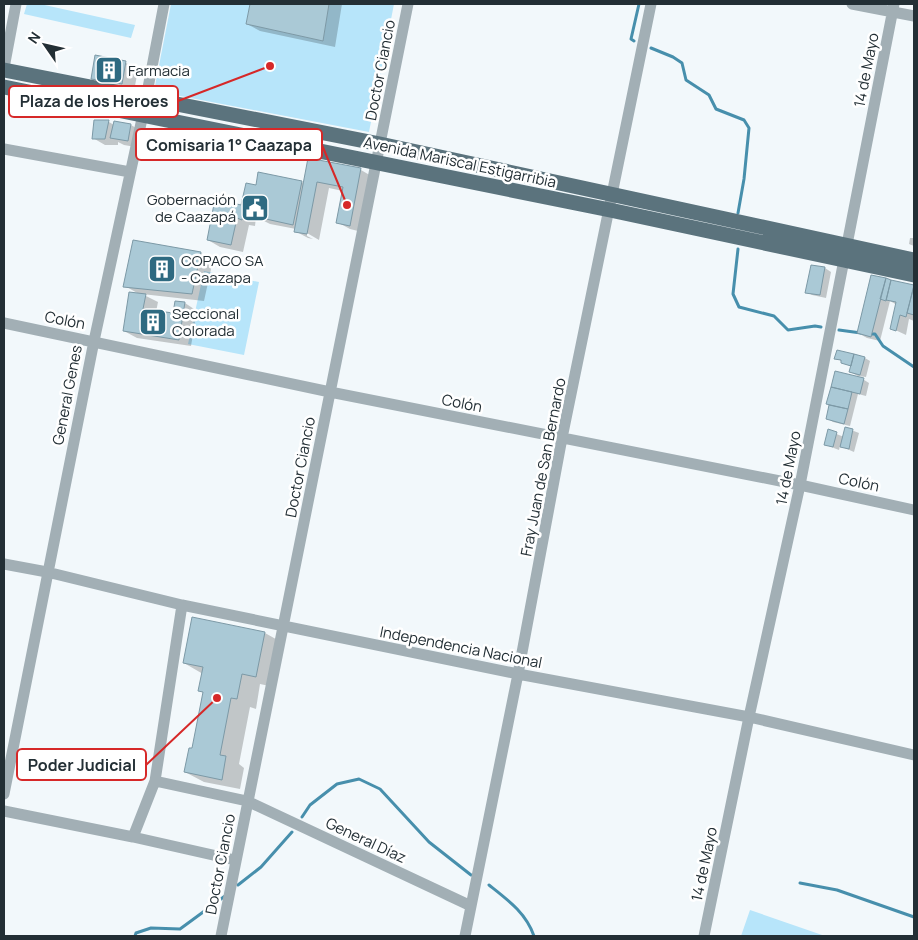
<svg xmlns="http://www.w3.org/2000/svg" width="918" height="940" font-family="Manrope,sans-serif">
<rect width="100%" height="100%" fill="#f2f8fb"/>
<path fill="#b7e5fa" d="M27,4h13l95,21 -4,13 -107,-24z
M171,4h79l-4,20 77,17 6,-37h65l-25,128 -215,-41z
M204,271l55,11 -15,73 -56,-11z
M750,910l75,26h-84z"/>
<path fill="#0003" d="M252,4h90l-7,43 -75,-16 -13,-7z
M126,63l12,7 -4,21 -29,-5 -13,-7z
M96,121l13,1 5,3 1,-3 16,3 12,7 -2,16 -17,-3 -6,-3v3h-13l-12,-7z
M309,160l52,10 12,7 -11,55 -12,-3 -13,-7 6,-31 -14,-3 -10,52 -12,-7v3l6,3 -5,-1 -13,-7 1,-2 -26,-5 -14,-7 -1,9 -6,-1 -6,27 -23,-5 -12,-7 34,-34 15,-20 45,-4 2,2z
M910,238h4v8l-5,-2z
M134,241l67,12 12,7 -9,41 -62,-7 16,8 -2,10 18,3 11,-12 12,8 -6,35 -54,-8 -13,-7 15,-37 -14,-8z
M812,266l13,2 6,4 -5,26 -14,-3 -5,-3z
M872,276l42,11v34l-5,-2 -3,16 -15,-7 6,-23 -7,-4 -10,40 -13,-3 -9,-5z
M836,358h29l5,3 -4,16 -8,-1 -8,-4 2,-5z
M861,378l8,5 -3,13 -8,-2 -8,32 -17,-4 -6,-4 4,-13z
M846,428l13,5 -5,19 -14,-6 -1,4 -13,-5 3,-14 15,6z
M265,633l18,10 -9,44 -14,-3 -4,25 -6,-2 -11,57 5,4 -4,21 -36,-7 -19,-10 8,-22 11,-57 -4,-2 3,-17 -19,-11z"/>
<g fill="none" stroke-linecap="round" stroke-linejoin="round">
<path stroke="#478fac" stroke-width="3" d="M634,41l-3,-2 8,-35
M651,48l22,9 9,6 4,17 23,15 7,14 28,11 5,8 -5,51 -6,34
M738,249l-5,45 6,13 35,9 14,14 27,-4 6,1
M839,330l22,3
M869,334h6l8,12 31,21
M302,817l8,-12 27,-21 22,-5 21,10 49,53 42,33
M800,883l37,7 77,27
M238,885l23,-18 31,-35
M489,885c19,15 37,28 45,51
M135,936l1,-3 15,-5 29,1 45,-33"/>
</g>
<path fill="#aac9d6" stroke="#7c99a6" d="M250,4h79l-6,37 -77,-17z
M95,55l31,6 -4,23 -31,-5z
M94,120h15l-4,19h-13z
M114,121l17,3 -3,17 -18,-3z
M308,158l53,10 -11,58 -14,-3 7,-36 -26,-5 -10,52 -13,-2z
M258,172l44,9 -9,44 -36,-8v-3l-13,-3 -2,9 -5,-2 -6,27 -24,-5 8,-41 26,6 5,-22 10,2z
M133,240l68,12 -9,42 -69,-7z
M811,265l14,2 -5,28 -15,-2z
M871,275l15,3 -15,59 -14,-4z
M886,278l5,2 -5,21 -6,-2z
M891,280l23,5 -8,32 -6,-2 -4,16 -6,-2 6,-27 -10,-2z
M914,286v29l-7,-2z
M129,292l17,2 -3,15 30,4 2,-12 10,1 -6,38 -56,-9z
M837,350l17,4 -3,12 -10,-3v-3l-7,-1z
M854,354l11,3 -5,18 -11,-3z
M835,371l29,7 -4,16 -29,-7z
M831,387l21,5 -4,17 -22,-5z
M829,405l19,4 -4,15 -18,-5z
M845,427l8,2 -4,20 -9,-2z
M828,429l9,3 -4,15 -9,-2z
M192,617l73,15 -9,45 -14,-3 -5,25 -6,-1 -11,57 6,1 -4,24 -38,-8 5,-24h3l11,-56 -5,-1 5,-24 -20,-4z"/>
<g fill="none" stroke-linecap="round" stroke-linejoin="round">
<path stroke="#a2afb5" stroke-width="11" d="M852,4l62,12
M4,68l12,-64
M4,149l126,23
M4,323l326,69 470,93 114,25
M4,564l43,8 135,33 336,69 231,43 165,38
M155,781l92,20 224,105
M4,794l90,-453 49,-227 21,-110
M4,811l129,26 102,23
M133,837l22,-56 27,-176
M221,936l187,-932
M465,936l53,-262 44,-236 89,-434
M704,936l45,-219 51,-232 94,-481"/>
<path stroke="#5b737d" stroke-width="15" d="M4,70l376,74 534,116
M4,87l606,123 304,65"/>
</g>
<defs>
<g id="building-square" transform="scale(1.4375)"><rect x="-9" y="-9" width="18" height="18" rx="4" fill="#2e6a81" stroke="#fff"/><path d="M-4-6H4V6H1V3H-1V6H-4ZM-2.5-4.3h1.7v1.8h-1.7ZM.8-4.3h1.7v1.8H.8ZM-2.5-1h1.7V.8h-1.7ZM.8-1h1.7V.8H.8Z" fill="#fff"/></g>
<g id="civic-square" transform="scale(1.4375)"><rect x="-9" y="-9" width="18" height="18" rx="4" fill="#2e6a81" stroke="#fff"/><path d="M-.6-6.5H3V-4.5H.6V-3L4-1V1h2V6H-6V1h2V-1L-.6-3ZM-1.2 2.5V6h2.4V2.5Z" fill="#fff"/></g>
</defs>
<g fill-rule="evenodd">
<use href="#building-square" x="109" y="70"/>
<use href="#civic-square" x="255" y="208"/>
<use href="#building-square" x="162" y="269"/>
<use href="#building-square" x="153" y="322"/>
</g>
<g text-anchor="middle" dominant-baseline="central" stroke-width="5" stroke-linejoin="round" paint-order="stroke">
<g font-size="15" fill="#232f35" stroke="#fff" text-anchor="start">
<text x="128" y="70">Farmacia</text>
<text x="236" y="199" text-anchor="end">Gobernación<tspan x="236" dy="17">de Caazapá</tspan></text>
<text x="181" y="260">COPACO SA<tspan x="181" dy="17">- Caazapa</tspan></text>
<text x="172" y="313">Seccional<tspan x="172" dy="17">Colorada</tspan></text>
</g>
<g font-size="15" fill="#232f35" stroke="#fff">
<text transform="translate(380 70) rotate(-79)">Doctor Ciancio</text>
<text transform="translate(866 70) rotate(-79)">14 de Mayo</text>
<text transform="translate(460 162) rotate(12)">Avenida Mariscal Estigarribia</text>
<text transform="translate(65 320) rotate(11)">Colón</text>
<text transform="translate(67 395) rotate(-79)">General Genes</text>
<text transform="translate(462 403) rotate(11)">Colón</text>
<text transform="translate(300 467) rotate(-79)">Doctor Ciancio</text>
<text transform="translate(543 467) rotate(-79)">Fray Juan de San Bernardo</text>
<text transform="translate(788 468) rotate(-79)">14 de Mayo</text>
<text transform="translate(859 482) rotate(12)">Colón</text>
<text transform="translate(461 647) rotate(11)">Independencia Nacional</text>
<text transform="translate(366 840) rotate(25)">General Díaz</text>
<text transform="translate(220 864) rotate(-79)">Doctor Ciancio</text>
<text transform="translate(704 864) rotate(-78)">14 de Mayo</text>
</g>
</g>
<path fill="none" stroke="#d62828" stroke-width="2" d="M270 66L178 101M347 205L322 145M217 698L146 765"/>
<g fill="#d62828" stroke="#fff" stroke-width="2">
<circle cx="270" cy="66" r="5"/>
<circle cx="347" cy="205" r="5"/>
<circle cx="217" cy="698" r="5"/>
</g>
<g fill="#fff" stroke="#d62828" stroke-width="2">
<rect x="9" y="86" width="169" height="31" rx="5"/>
<rect x="136" y="129" width="186" height="31" rx="5"/>
<rect x="17" y="749" width="129" height="31" rx="5"/>
</g>
<g font-size="16" text-anchor="middle" font-weight="bold" fill="#232f35">
<text x="94" y="107">Plaza de los Heroes</text>
<text x="229" y="151">Comisaria 1° Caazapa</text>
<text x="82" y="771">Poder Judicial</text>
</g>
<rect width="918" height="940" fill="none" stroke="#232f35" stroke-width="10"/>
<g transform="translate(45 45) rotate(304)" stroke="#ffffff" stroke-width="4" paint-order="stroke">
<path d="M0-4L9 19L0 12L-9 19Z" fill="#232f35"/>
<text y="-8" font-size="14" font-weight="bold" text-anchor="middle" fill="#232f35">N</text>
</g>
</svg>
